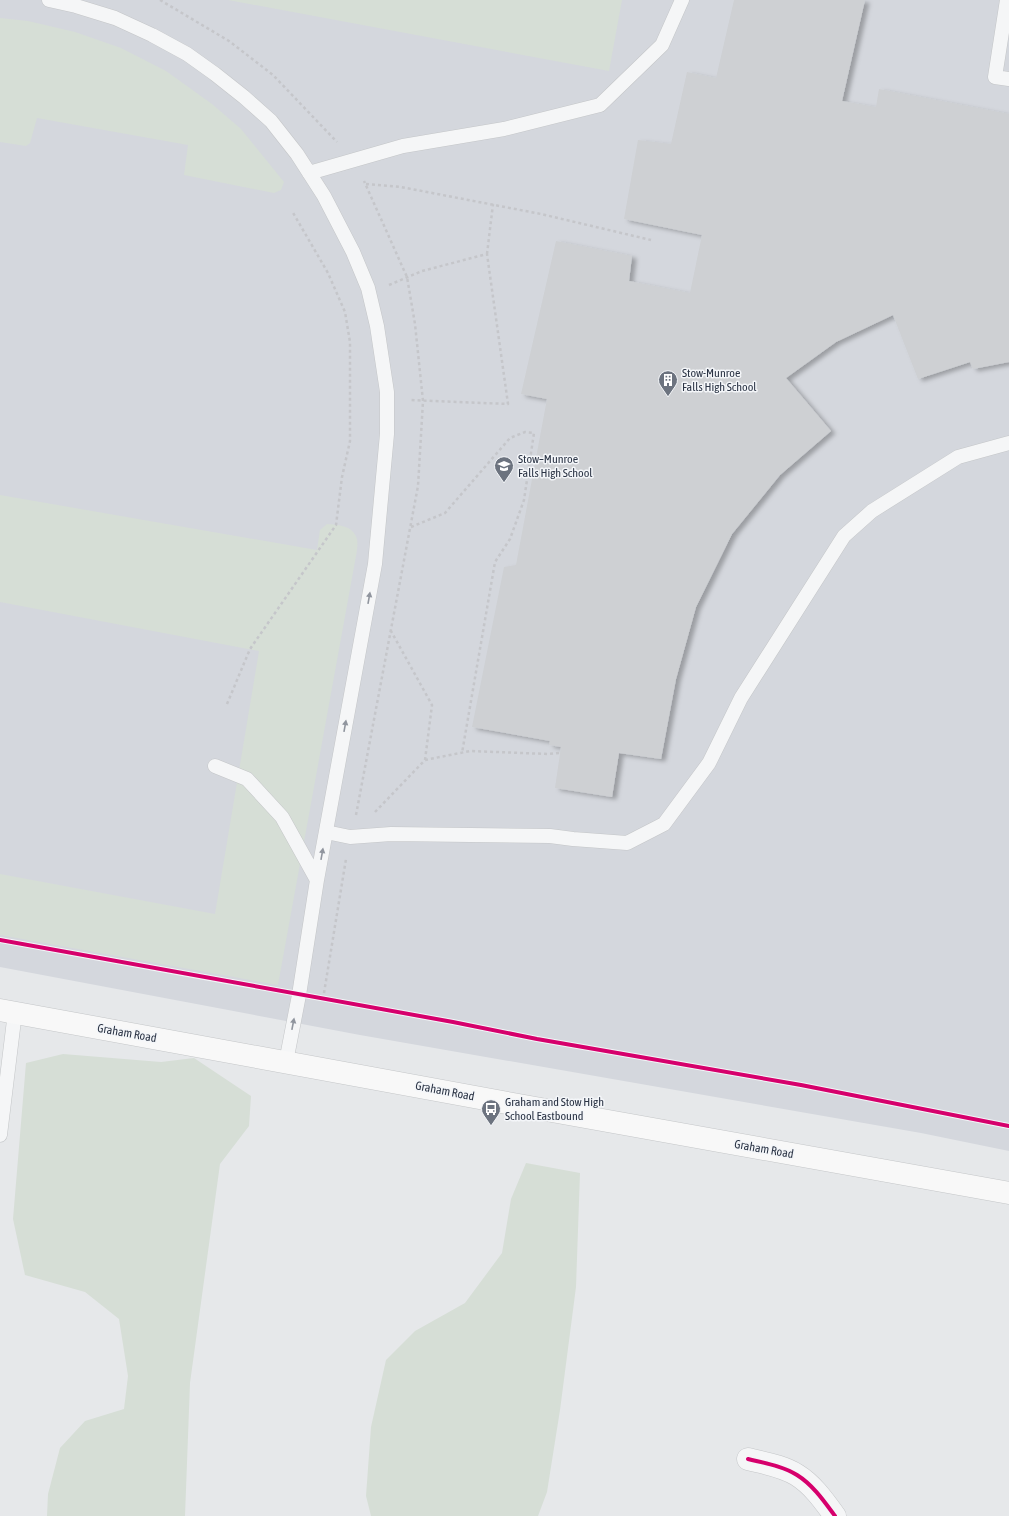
<svg xmlns="http://www.w3.org/2000/svg" width="1009" height="1516" font-family="'Asap Condensed',sans-serif">
<defs>
<filter id="shadow"><feDropShadow dx="4.5" dy="2.5" stdDeviation="2" flood-color="#0004"/></filter>
</defs>
<rect width="100%" height="100%" fill="#e6e8ea"/>
<path fill="#d4d7dd" d="M0,0h1009v1151l-88,-18 -561,-98 -360,-68z"/>
<path fill="#d6ded6" d="M228,0h394l-13,71z
M0,18l28,3 47,11 46,16 45,23 46,33 29,25 43,53 -3,8 -7,3 -90,-18 4,-30 -151,-27 -7,25 -4,3 -26,-4z
M0,495l317,55 3,-20 7,-6c11,1 26,1 30,15 1,5 0,12 -1,17l-78,429 -278,-50v-61l215,40 44,-263 -259,-49z
M63,1054l98,8 33,-4 57,38 -2,30 -29,38 -30,219 -5,133h-138l1,-22 12,-46 25,-27 39,-12 4,-33 -9,-57 -34,-27 -60,-17 -12,-56 13,-156z
M526,1163l54,10 -4,114 -16,123 -13,82 -9,24h-167l-5,-20 5,-69 15,-67 29,-29 50,-28 37,-50 9,-54z"/>
<path fill="#ced0d3" filter="url(#shadow)" d="M734,0h131l-23,101 34,6 3,-18 130,25v248l-36,7 -3,-7 -52,17 -25,-64 -57,27 -50,36 45,53 -51,44 -48,59 -36,73 -20,72 -15,80 -42,-6 -7,44 -57,-9 6,-41 -12,-2 1,-4 -78,-14 32,-160 12,-2 31,-166 -26,-5 35,-153 76,15 -3,25 61,12 12,-58 -78,-16 14,-79 33,4 16,-72 29,6z"/>
<g fill="none" stroke-linecap="round" stroke-linejoin="round">
<g stroke="#c4c6c8" stroke-width="15">
<path id="service" d="M49,0l27,6 39,12 37,17 35,19 28,20 29,23 27,24 26,33 27,42 29,56 15,36 9,38 10,66v42l-12,130 -58,316 -18,115 -13,67
M1007,0l-12,77 14,2
M309,173l94,-27 101,-17 96,-24 62,-60 20,-45
M215,766l32,13 35,38 35,63
M326,832l24,5 41,-3 159,2 23,3 54,4 37,-19 45,-61 32,-65 103,-162 28,-25 86,-54 51,-14
M0,1135l15,-123"/>
</g>
<g stroke="#c4c6c8" stroke-width="23">
<path id="minor" d="M748,1459c16,4 35,7 49,16 16,10 27,26 38,41"/>
</g>
<g stroke="#c4c6c8" stroke-width="23">
<path id="secondary" d="M0,1010l513,94 496,89"/>
</g>
<path stroke="#c5c6ca" stroke-width="2.5" stroke-dasharray="3 3" stroke-linecap="butt" d="M160,0l69,41 44,34 64,67
M366,184l35,3 140,27 110,26
M487,254l6,-50
M389,285l33,-14 65,-17 21,150 -99,-4
M411,527l34,-14 65,-75 15,-6 9,1 -10,67 -14,39 -15,23 -33,191
M227,704l23,-55 86,-124 6,-48 8,-36v-99l-5,-30 -17,-39 -36,-62
M425,760l45,-9 78,3 12,-1
M375,812l50,-52 7,-55 -41,-74
M356,815l62,-329 5,-85 -8,-77 -8,-47 -43,-96
M323,999l23,-140"/>
<use href="#service" stroke="#f5f6f7" stroke-width="14"/>
<use href="#minor" stroke="#f5f6f7" stroke-width="22"/>
<use href="#secondary" stroke="#f8f8f8" stroke-width="22"/>
<g stroke="#f4f6f9" stroke-width="6">
<path id="cycleway" d="M0,940l453,82 84,17 264,46 208,41
M748,1459c16,4 35,7 49,16 16,10 27,26 38,41"/>
</g>
<use href="#cycleway" stroke="#d6006c" stroke-width="4"/>
</g>
<defs><path id="oneway-solid" d="M-6-.8H1V-3.2L6.5 0L1 3.2V.8H-6Z"/></defs>
<g fill="#90959e">
<use href="#oneway-solid" transform="translate(369 598) rotate(-80)"/>
<use href="#oneway-solid" transform="translate(345 726) rotate(-80)"/>
<use href="#oneway-solid" transform="translate(322 854) rotate(-80)"/>
<use href="#oneway-solid" transform="translate(293 1024) rotate(-79)"/>
</g>
<defs>
<g id="building-pin" transform="scale(1)"><path d="M0 17L-7.5 6A9.5 9.5 0 1 1 7.5 6Z" fill="#6c737f" stroke="#f4f6f9"/><path d="M-4-6H4V6H1V3H-1V6H-4ZM-2.5-4.3h1.7v1.8h-1.7ZM.8-4.3h1.7v1.8H.8ZM-2.5-1h1.7V.8h-1.7ZM.8-1h1.7V.8H.8Z" fill="#fff"/></g>
<g id="school-pin" transform="scale(1)"><path d="M0 17L-7.5 6A9.5 9.5 0 1 1 7.5 6Z" fill="#6c737f" stroke="#f4f6f9"/><path d="M0-5L7-2L0 1L-7-2ZM-4 1L0 2.5L4 1V4Q0 6-4 4Z" fill="#fff"/></g>
<g id="bus-pin" transform="scale(1)"><path d="M0 17L-7.5 6A9.5 9.5 0 1 1 7.5 6Z" fill="#6c737f" stroke="#f4f6f9"/><path d="M-5-6H5V4H4V6H2V4H-2V6H-4V4H-5ZM-3.5-4V0h7V-4ZM-3.5 1.2v1.5H-2V1.2ZM2 1.2v1.5H3.5V1.2Z" fill="#fff"/></g>
</defs>
<g fill-rule="evenodd">
<use href="#building-pin" x="668" y="380"/>
<use href="#school-pin" x="504" y="466"/>
<use href="#bus-pin" x="491" y="1109"/>
</g>
<g text-anchor="middle" dominant-baseline="central" stroke-width="3" stroke-linejoin="round" paint-order="stroke">
<g font-size="12" fill="#2b3445" stroke="#f4f6f9" text-anchor="start">
<text x="682" y="373">Stow-Munroe<tspan x="682" dy="14">Falls High School</tspan></text>
<text x="518" y="459">Stow–Munroe<tspan x="518" dy="14">Falls High School</tspan></text>
<text x="505" y="1102">Graham and Stow High<tspan x="505" dy="14">School Eastbound</tspan></text>
</g>
<g font-size="12" fill="#2b3445" stroke="#f4f6f9">
<text transform="translate(127 1033) rotate(10)">Graham Road</text>
<text transform="translate(445 1091) rotate(11)">Graham Road</text>
<text transform="translate(764 1149) rotate(10)">Graham Road</text>
</g>
</g>
</svg>
